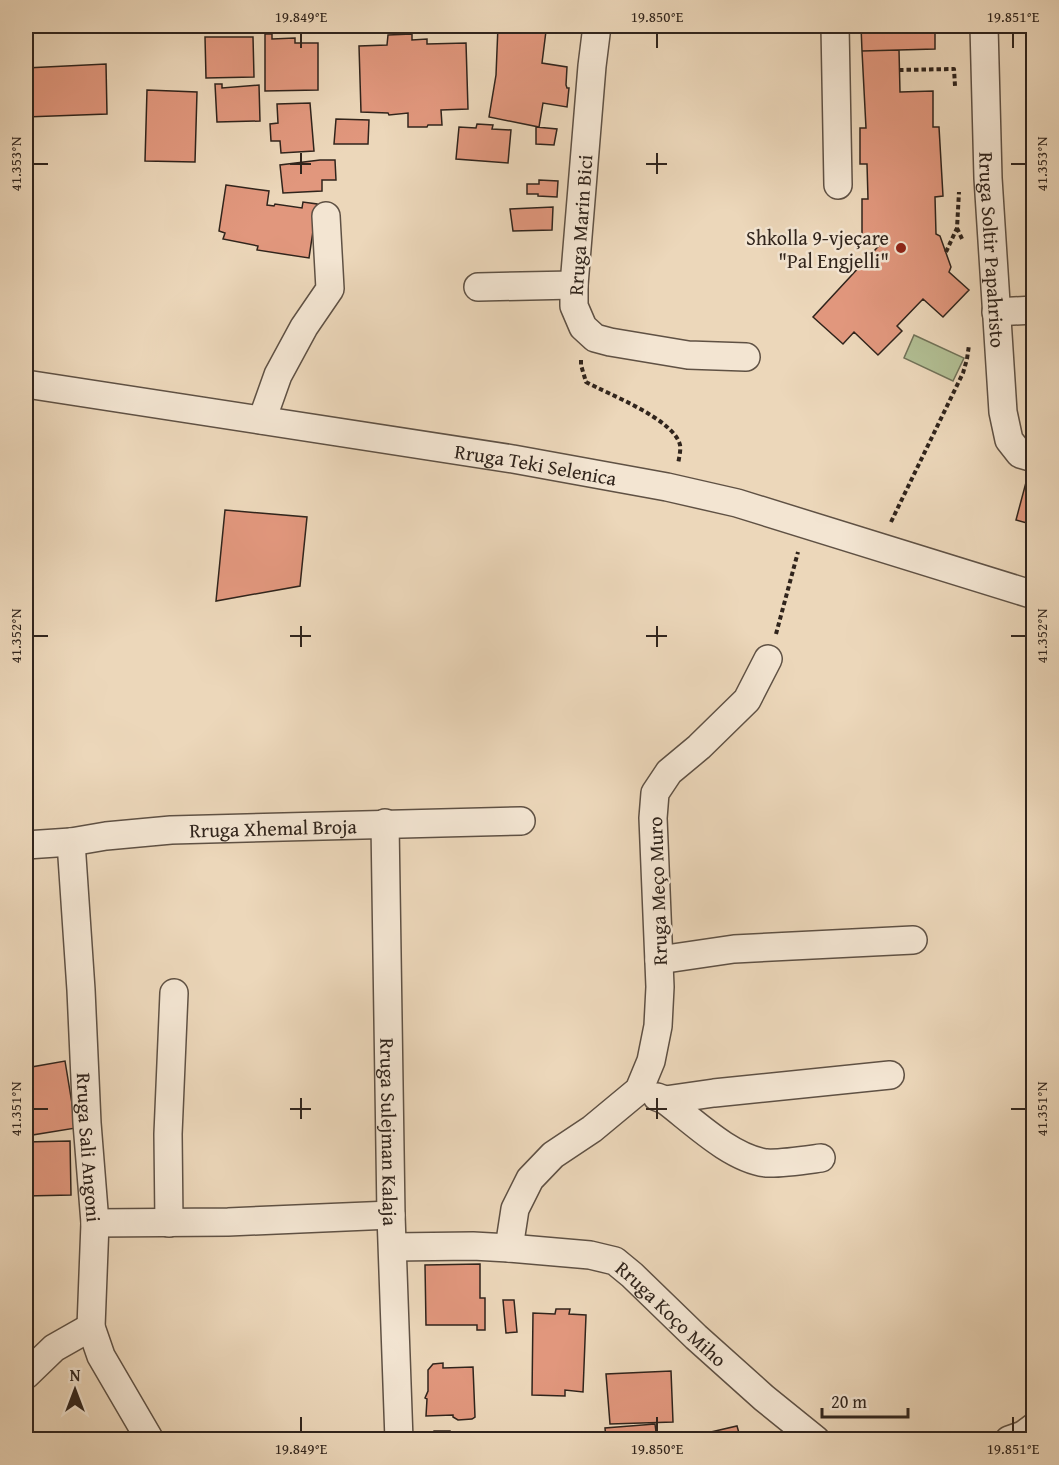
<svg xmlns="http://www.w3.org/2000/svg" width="1059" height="1465" font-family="'Gentium Book Plus',serif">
<rect width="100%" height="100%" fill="#ecd7ba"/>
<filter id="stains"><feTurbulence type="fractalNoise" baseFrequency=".00333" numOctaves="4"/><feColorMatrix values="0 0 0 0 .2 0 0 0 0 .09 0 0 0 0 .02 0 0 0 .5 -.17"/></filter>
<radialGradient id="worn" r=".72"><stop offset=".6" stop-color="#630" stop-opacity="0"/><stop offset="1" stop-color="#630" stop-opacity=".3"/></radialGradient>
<path fill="#b2bf94" stroke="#717258" stroke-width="1.5" d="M914,335l50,23 -11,23 -49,-23z"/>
<path fill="#e1977d" stroke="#30241c" stroke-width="1.5" d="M498,26l48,5 -4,32 25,4 -1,18 1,3h2l-2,19 -24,-4 -4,24 -50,-10 7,-42z
M861,26h74v23l-73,2z
M1025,26h9v5l-9,1z
M265,34h7v5l23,-1v5h23v47l-53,1z
M412,34v6l15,-1v5l39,-1 2,66 -27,1 1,15h-14l-1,2h-19v-14l-19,2 -1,-2 -27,-1 -2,-66 28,-1 1,-10z
M205,37h48l1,40 -48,1z
M899,50l1,42 33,-1v36h6l4,69 -8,1 1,37 4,2 11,31 -2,5 20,18 -26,27 -20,-18 -26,27 5,5 -24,24 -24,-23 -11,12 -30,-27 74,-80h-25v-38h6l-1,-35h-7v-36h6l-4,-77z
M106,64l1,50 -81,3v-49z
M215,84h7v4l37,-3 1,36 -43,1z
M147,90l50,2 -2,70 -50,-1z
M310,103l4,48 -33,2 -1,-12h-9l-1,-17 8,-1 -1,-19z
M336,119l33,1 -1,24h-34z
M477,124l16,1 -1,4 19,1 -3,33 -52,-4 3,-32 17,1z
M536,127l21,2 -3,16 -18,-1z
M320,160h15l1,20h-14v11l-39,2 -3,-28z
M539,180l19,1 -1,16 -19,-1v-2h-11v-10h12z
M226,185l43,6 -2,14 7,1 1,-2 27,4 1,-6 14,2 -8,54 -52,-8 1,-4 -35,-7 2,-6 -6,-2z
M553,207l-1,23 -39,1 -3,-22z
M1029,471l5,1v53l-18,-5z
M225,510l82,7 -7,69 -84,15z
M65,1061l11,67 -50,8v-68z
M70,1141l1,54 -45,1v-54z
M480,1264v34h5v32h-8v-5h-51l-1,-60z
M503,1300h11l3,32 -11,1z
M556,1309h14l-1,5 17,1 -3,77 -18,-2v6l-33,-1 1,-82 22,1z
M443,1363v5l30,-1 2,50 -3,2 -14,1 -5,-3v-2l-27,1 1,-17 -2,-1 3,-7v-21l5,-6z
M671,1371l2,51 -63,2 -4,-50z
M655,1424l2,16h-51l-1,-12z
M737,1426l4,14h-51l-1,-3z
M434,1431h16v7l19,2h-50v-2h14z"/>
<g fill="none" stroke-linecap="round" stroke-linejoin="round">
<g stroke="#5f5144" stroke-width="30">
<g id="minor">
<path d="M597,26l-5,40 -18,219v21l9,21 12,11 15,4 78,13 58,2"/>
<path d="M835,26l3,159"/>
<path id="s1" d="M984,26l4,152 15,234 6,28 11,14 14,4"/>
<path d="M478,287l96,-2"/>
<path d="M996,312l38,-2"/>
<path id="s2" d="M26,384l487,75 154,28 70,16 297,92"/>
<path d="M262,420l16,-45 26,-48 26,-38 -4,-73"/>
<path id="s3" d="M385,823l6,392 8,225"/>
<path id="s4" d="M71,842l10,148 6,133 8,100 -4,104 10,29 49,84"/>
<path id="s5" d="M26,845l45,-3 35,-6 65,-6 350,-9"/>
<path d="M659,960l75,-11 179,-9"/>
<path d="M657,1097l8,3c28,21 65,58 101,63 14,1 40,-3 55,-5"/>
<path d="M665,1100l49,-7 176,-18"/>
<path d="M95,1223l133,-1 163,-7"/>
<path d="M169,1223l-1,-89 6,-141"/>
<path id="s6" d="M393,1247l80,-1 36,2 81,7 25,6 17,14 64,62 68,61 52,42"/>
<path d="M509,1248l6,-39 15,-30 23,-24 39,-26 47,-39 12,-29 7,-35 2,-39 -7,-169 2,-25 14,-21 30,-25 48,-47 21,-41"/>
<path d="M26,1375l28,-27 37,-21"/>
<path d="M1009,1440l14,-5 11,-8"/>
</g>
</g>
<path stroke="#30241c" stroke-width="4" stroke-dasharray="4.5 3" stroke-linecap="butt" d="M899,70l55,-1 1,17
M957,228l6,13
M946,252l11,-24 2,-36
M581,360v5l5,17c22,12 88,37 94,63 1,5 -1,13 -2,19
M891,522l72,-149 4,-14 2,-14
M776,634l22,-82"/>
<use href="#minor" stroke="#f3e5d2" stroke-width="27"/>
</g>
<path fill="none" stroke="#30241c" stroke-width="2" d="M301,33v15M657,33v15M1013,33v15M301,153v21M657,153v21M33,164h15M290,164h21M646,164h21M1011,164h15M301,626v21M657,626v21M33,636h15M290,636h21M646,636h21M1011,636h15M301,1098v21M657,1098v21M33,1109h15M290,1109h21M646,1109h21M1011,1109h15M301,1417v15M657,1417v15M1013,1417v15"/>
<circle fill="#8f2418" stroke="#f3e5d2" stroke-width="2" cx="901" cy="248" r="6"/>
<g text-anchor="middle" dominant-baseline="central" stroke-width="5" stroke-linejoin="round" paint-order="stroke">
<g font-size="20" fill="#30241c" stroke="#f3e5d2">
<text transform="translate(580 225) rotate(-86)">Rruga Marin Bici</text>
<text stroke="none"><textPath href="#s1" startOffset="224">Rruga Soltir Papahristo</textPath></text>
<text stroke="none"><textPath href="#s2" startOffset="516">Rruga Teki Selenica</textPath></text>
<text stroke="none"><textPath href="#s5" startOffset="248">Rruga Xhemal Broja</textPath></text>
<text transform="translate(657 891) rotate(-92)">Rruga Meço Muro</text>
<text stroke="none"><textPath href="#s3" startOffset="309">Rruga Sulejman Kalaja</textPath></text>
<text stroke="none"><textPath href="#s4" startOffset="306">Rruga Sali Angoni</textPath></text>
<text stroke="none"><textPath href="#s6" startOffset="300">Rruga Koço Miho</textPath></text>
</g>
<g font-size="20" fill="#30241c" stroke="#f3e5d2" text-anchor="end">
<text x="889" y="237">Shkolla 9-vjeçare<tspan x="889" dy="23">"Pal Engjelli"</tspan></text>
</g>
</g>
<rect width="1059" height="1465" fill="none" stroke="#ecd7ba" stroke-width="66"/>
<g transform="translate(75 1390)" stroke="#f3e5d2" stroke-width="4.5" paint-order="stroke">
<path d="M0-4.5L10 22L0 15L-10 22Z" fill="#30241c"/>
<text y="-9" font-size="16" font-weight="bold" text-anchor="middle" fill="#30241c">N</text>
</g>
<path d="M822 1408v9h86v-9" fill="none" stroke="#30241c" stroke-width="3"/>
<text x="831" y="1408" font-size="18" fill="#30241c" stroke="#f3e5d2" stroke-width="4.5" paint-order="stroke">20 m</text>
<rect x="33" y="33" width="993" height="1399" fill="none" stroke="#30241c" stroke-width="2"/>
<g font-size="15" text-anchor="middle" fill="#30241c">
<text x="301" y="22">19.849°E</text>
<text x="657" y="22">19.850°E</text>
<text x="1013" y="22">19.851°E</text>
<text transform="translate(16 164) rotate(-90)" y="5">41.353°N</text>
<text transform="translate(1042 164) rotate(-90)" y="5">41.353°N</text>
<text transform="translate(16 636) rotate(-90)" y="5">41.352°N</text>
<text transform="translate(1042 636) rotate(-90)" y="5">41.352°N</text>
<text transform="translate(16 1109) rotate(-90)" y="5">41.351°N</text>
<text transform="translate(1042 1109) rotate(-90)" y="5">41.351°N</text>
<text x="301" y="1454">19.849°E</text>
<text x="657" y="1454">19.850°E</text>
<text x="1013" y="1454">19.851°E</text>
</g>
<rect width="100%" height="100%" filter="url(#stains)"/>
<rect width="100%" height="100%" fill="url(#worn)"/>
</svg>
